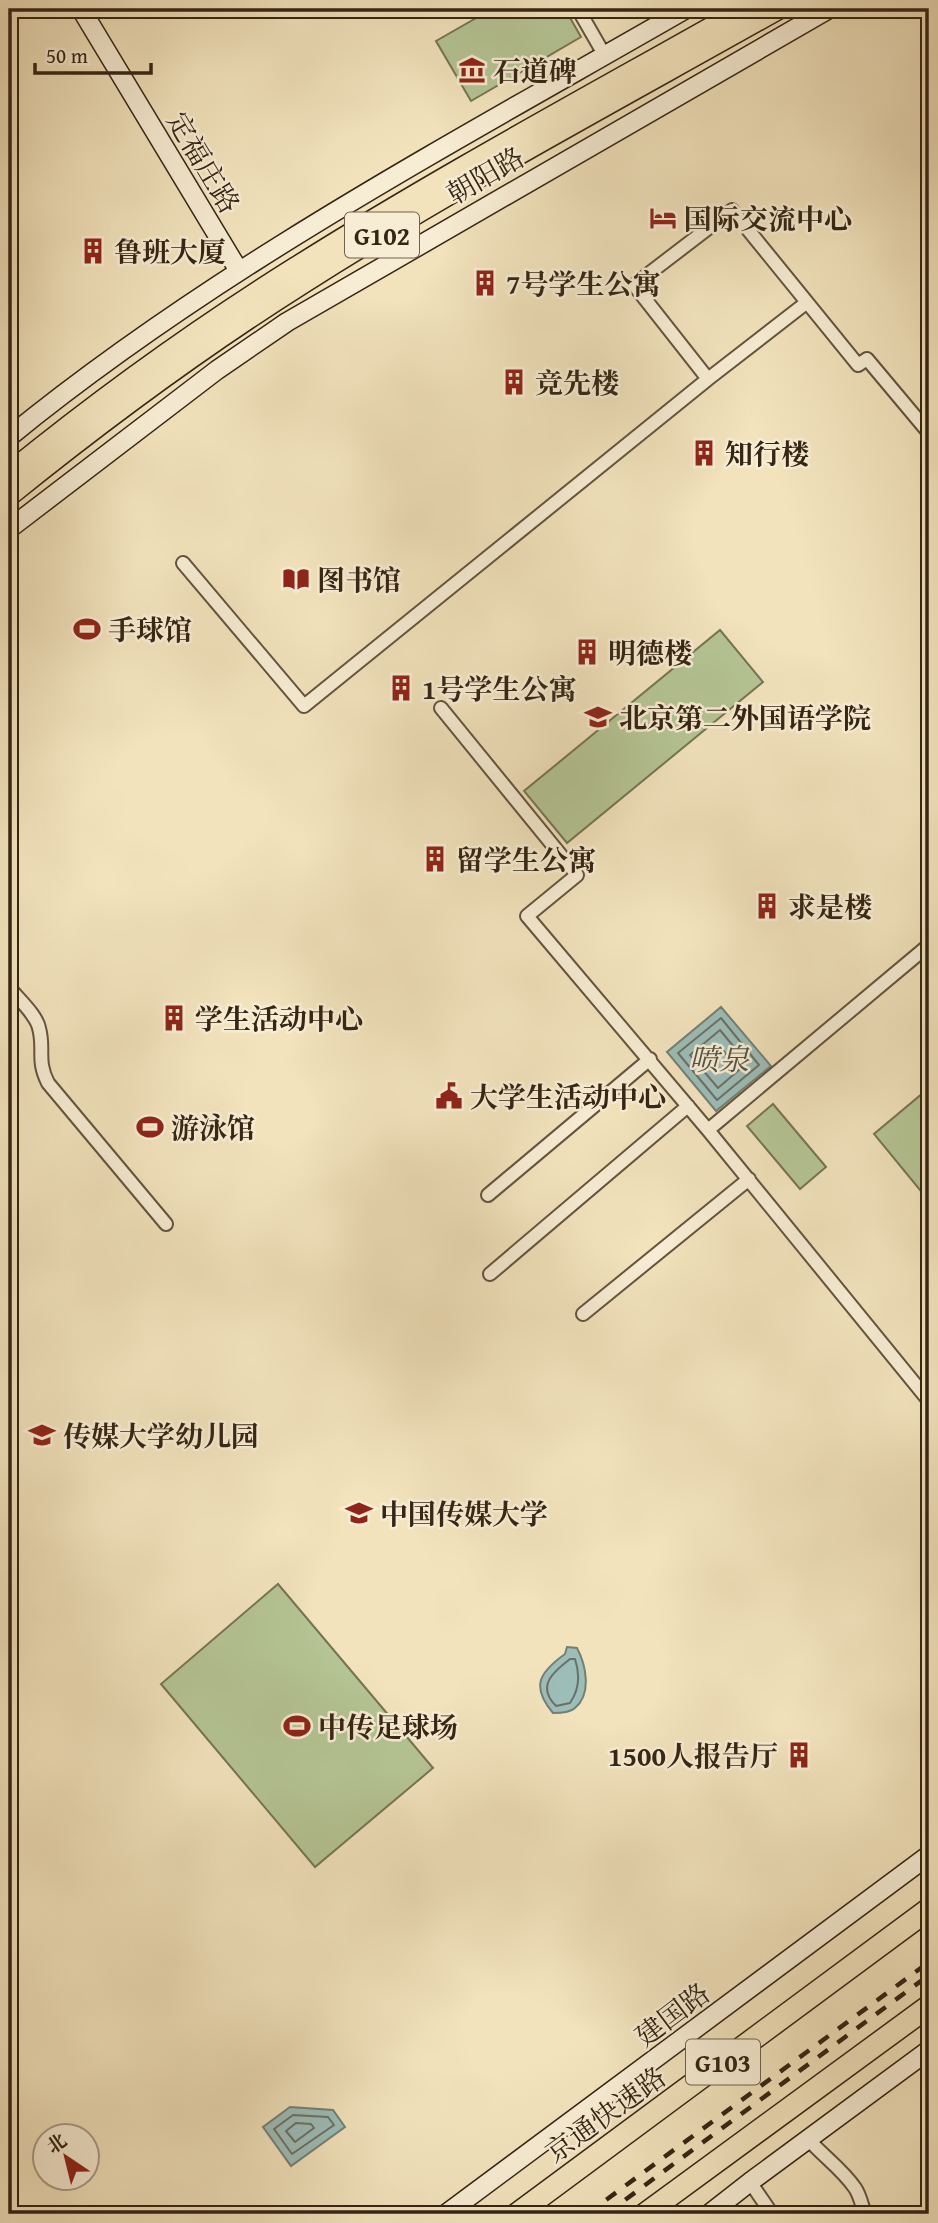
<svg xmlns="http://www.w3.org/2000/svg" width="938" height="2223" font-family="'Gentium Book Plus','Noto Serif SC',serif">
<rect width="100%" height="100%" fill="#f2e3bd"/>
<filter id="stains"><feTurbulence type="fractalNoise" baseFrequency=".00286" numOctaves="4"/><feColorMatrix values="0 0 0 0 .2 0 0 0 0 .09 0 0 0 0 .02 0 0 0 .5 -.17"/></filter>
<radialGradient id="worn" r=".72"><stop offset=".6" stop-color="#630" stop-opacity="0"/><stop offset="1" stop-color="#630" stop-opacity=".3"/></radialGradient>
<path fill="#b5c595" stroke="#757554" stroke-width="2" d="M492,9h73l16,28 -110,64 -35,-60z
M720,630l43,52 -196,161 -43,-52z
M929,1088v113l-55,-67z
M773,1104l53,63 -26,22 -53,-63z
M278,1584l155,184 -118,99 -154,-183z"/>
<path fill="#9dbdb9" stroke="#738077" stroke-width="2" d="M721,1007l50,59 -55,45 -49,-59z
M567,1647l10,1c9,17 15,46 -2,60 -5,5 -15,5 -22,5 -23,-27 -13,-41 12,-59z
M290,2107l43,3 12,17 -54,39 -28,-39z"/>
<g fill="none" stroke-linecap="round" stroke-linejoin="round">
<path stroke="#697166" stroke-width="2" d="M721,1018l38,47 -42,35 -39,-47z
M720,1030l27,33 -29,25 -28,-33z
M719,1045l13,17 -12,11 -15,-17 10,-10z
M570,1659h5c5,15 4,31 -5,44l-14,3c-20,-20 -3,-34 14,-47z
M293,2115l35,2 6,8 -42,29 -18,-25z
M296,2123l15,1 3,4 -19,14 -9,-11z"/>
<g stroke="#64543e" stroke-width="16">
<path id="street" d="M578,9l27,47
M806,303l-98,76 -74,-94 98,-75 126,155 9,-6 62,74
M183,563l121,143 404,-327
M441,708l136,167 -50,41 181,214 221,271
M9,987c9,12 27,27 30,41 6,22 -3,31 9,55l118,141
M708,1130l221,-185
M488,1195l162,-136
M490,1274l198,-168
M583,1314l166,-135
M808,2139c15,17 34,30 47,49 5,7 7,18 10,26
M750,2182l22,32"/>
</g>
<g stroke="#352514" stroke-width="21">
<path id="secondary" d="M81,9l158,262
M9,437c207,-169 446,-295 677,-428
M9,529l208,-159 70,-48 542,-313
M446,2214l483,-359
M709,2214l41,-32 179,-132"/>
</g>
<g stroke="#352514" stroke-width="24">
<path id="highway" d="M9,474c91,-74 188,-144 287,-206 146,-92 299,-174 449,-259
M9,495c94,-76 193,-149 296,-214 153,-97 314,-183 472,-272
M517,2214l412,-305
M645,2214l284,-208"/>
</g>
<use href="#street" stroke="#f7edd4" stroke-width="12"/>
<use href="#secondary" stroke="#f7edd4" stroke-width="18"/>
<use href="#highway" stroke="#f2e3bd" stroke-width="21"/>
<path stroke="#352514" stroke-width="4.5" stroke-dasharray="12 12" stroke-linecap="butt" d="M587,2214l342,-252
M606,2214l323,-239"/>
</g>
<defs>
<g id="museum-bare" transform="scale(2.1)"><path d="M0-6L6-3V-2H-6V-3ZM-5-1h2V3h-2ZM-1-1h2V3h-2ZM3-1h2V3H3ZM-6 4H6V6H-6Z" fill="#8f2418" stroke="#f7edd4" stroke-width="2.5" paint-order="stroke"/></g>
<g id="hotel-bare" transform="scale(2.1)"><path d="M-6-4.5h1.5V1H6V5H4.5V3h-9V5H-6ZM-4 0a1.8 1.8 0 1 1 3.6 0ZM.5 0V-2.5h3Q6-2.5 6 0Z" fill="#8f2418" stroke="#f7edd4" stroke-width="2.5" paint-order="stroke"/></g>
<g id="building-bare" transform="scale(2.1)"><path d="M-4-6H4V6H1V3H-1V6H-4ZM-2.5-4.3h1.7v1.8h-1.7ZM.8-4.3h1.7v1.8H.8ZM-2.5-1h1.7V.8h-1.7ZM.8-1h1.7V.8H.8Z" fill="#8f2418" stroke="#f7edd4" stroke-width="2.5" paint-order="stroke"/></g>
<g id="library-bare" transform="scale(2.1)"><path d="M-6-4Q-3-5.5-.7-3.5V5Q-3 3-6 4ZM6-4Q3-5.5 .7-3.5V5Q3 3 6 4Z" fill="#8f2418" stroke="#f7edd4" stroke-width="2.5" paint-order="stroke"/></g>
<g id="stadium-bare" transform="scale(2.1)"><path d="M0-5a6.5 5 0 1 0 0 10a6.5 5 0 1 0 0-10ZM-3.5-1.8h7v3.6h-7Z" fill="#8f2418" stroke="#f7edd4" stroke-width="2.5" paint-order="stroke"/></g>
<g id="university-bare" transform="scale(2.1)"><path d="M0-5L7-2L0 1L-7-2ZM-4 1L0 2.5L4 1V4Q0 6-4 4Z" fill="#8f2418" stroke="#f7edd4" stroke-width="2.5" paint-order="stroke"/></g>
<g id="civic-bare" transform="scale(2.1)"><path d="M-.6-6.5H3V-4.5H.6V-3L4-1V1h2V6H-6V1h2V-1L-.6-3ZM-1.2 2.5V6h2.4V2.5Z" fill="#8f2418" stroke="#f7edd4" stroke-width="2.5" paint-order="stroke"/></g>
<g id="school-bare" transform="scale(2.1)"><path d="M0-5L7-2L0 1L-7-2ZM-4 1L0 2.5L4 1V4Q0 6-4 4Z" fill="#8f2418" stroke="#f7edd4" stroke-width="2.5" paint-order="stroke"/></g>
</defs>
<g fill-rule="evenodd">
<use href="#museum-bare" x="472" y="70"/>
<use href="#hotel-bare" x="663" y="218"/>
<use href="#building-bare" x="93" y="251"/>
<use href="#building-bare" x="485" y="283"/>
<use href="#building-bare" x="514" y="382"/>
<use href="#building-bare" x="704" y="453"/>
<use href="#library-bare" x="296" y="579"/>
<use href="#stadium-bare" x="87" y="629"/>
<use href="#building-bare" x="587" y="652"/>
<use href="#building-bare" x="401" y="688"/>
<use href="#university-bare" x="598" y="717"/>
<use href="#building-bare" x="435" y="859"/>
<use href="#building-bare" x="767" y="906"/>
<use href="#building-bare" x="174" y="1018"/>
<use href="#civic-bare" x="449" y="1096"/>
<use href="#stadium-bare" x="150" y="1127"/>
<use href="#school-bare" x="42" y="1435"/>
<use href="#university-bare" x="359" y="1513"/>
<use href="#stadium-bare" x="297" y="1726"/>
<use href="#building-bare" x="799" y="1755"/>
</g>
<g text-anchor="middle" dominant-baseline="central" stroke-width="5" stroke-linejoin="round" paint-order="stroke">
<g fill="#f7edd4" stroke="#6f614e" stroke-width="2">
<rect x="345" y="212.5" width="74" height="45" rx="5"/>
<rect x="686" y="2039.5" width="74" height="45" rx="5"/>
</g>
<g font-size="26" font-weight="bold" fill="#352514">
<text x="382" y="235">G102</text>
<text x="723" y="2062">G103</text>
</g>
<g font-size="28" font-weight="bold" fill="#352514" stroke="#f7edd4" text-anchor="start">
<text x="493" y="70">石道碑</text>
<text x="684" y="218">国际交流中心</text>
<text x="114" y="251">鲁班大厦</text>
<text x="506" y="283">7号学生公寓</text>
<text x="535" y="382">竞先楼</text>
<text x="725" y="453">知行楼</text>
<text x="317" y="579">图书馆</text>
<text x="108" y="629">手球馆</text>
<text x="608" y="652">明德楼</text>
<text x="422" y="688">1号学生公寓</text>
<text x="619" y="717">北京第二外国语学院</text>
<text x="456" y="859">留学生公寓</text>
<text x="788" y="906">求是楼</text>
<text x="195" y="1018">学生活动中心</text>
<text x="470" y="1096">大学生活动中心</text>
<text x="171" y="1127">游泳馆</text>
<text x="63" y="1435">传媒大学幼儿园</text>
<text x="380" y="1513">中国传媒大学</text>
<text x="318" y="1726">中传足球场</text>
<text x="778" y="1755" text-anchor="end">1500人报告厅</text>
</g>
<g font-size="28" fill="#352514" stroke="#f7edd4">
<text transform="translate(204 162) rotate(59)">定福庄路</text>
<text transform="translate(485 175) rotate(-30)">朝阳路</text>
<text transform="translate(672 2014) rotate(-37)">建国路</text>
<text transform="translate(605 2114) rotate(-36)">京通快速路</text>
</g>
<g font-size="30" font-style="italic" fill="#545346" stroke="#f7edd4">
<text x="719" y="1059">喷泉</text>
</g>
</g>
<rect width="938" height="2223" fill="none" stroke="#f2e3bd" stroke-width="35"/>
<rect x="10" y="10" width="917" height="2202" fill="none" stroke="#352514" stroke-width="3.5"/>
<rect x="18" y="18" width="903" height="2188" fill="none" stroke="#352514" stroke-width="2"/>
<g transform="translate(66 2157) rotate(325)"><circle r="33" fill="#f7edd4" stroke="#a99d87" stroke-width="2"/>
<path d="M0-5L12 26L0 18L-12 26Z" fill="#8f2418"/>
<text y="-10" font-size="19" font-weight="bold" text-anchor="middle" fill="#352514">北</text>
</g>
<path d="M35 63v10h116v-10" fill="none" stroke="#352514" stroke-width="3.5"/>
<text x="46" y="63" font-size="21" fill="#352514" stroke="#f7edd4" stroke-width="5" paint-order="stroke">50 m</text>
<rect width="100%" height="100%" filter="url(#stains)"/>
<rect width="100%" height="100%" fill="url(#worn)"/>
</svg>
